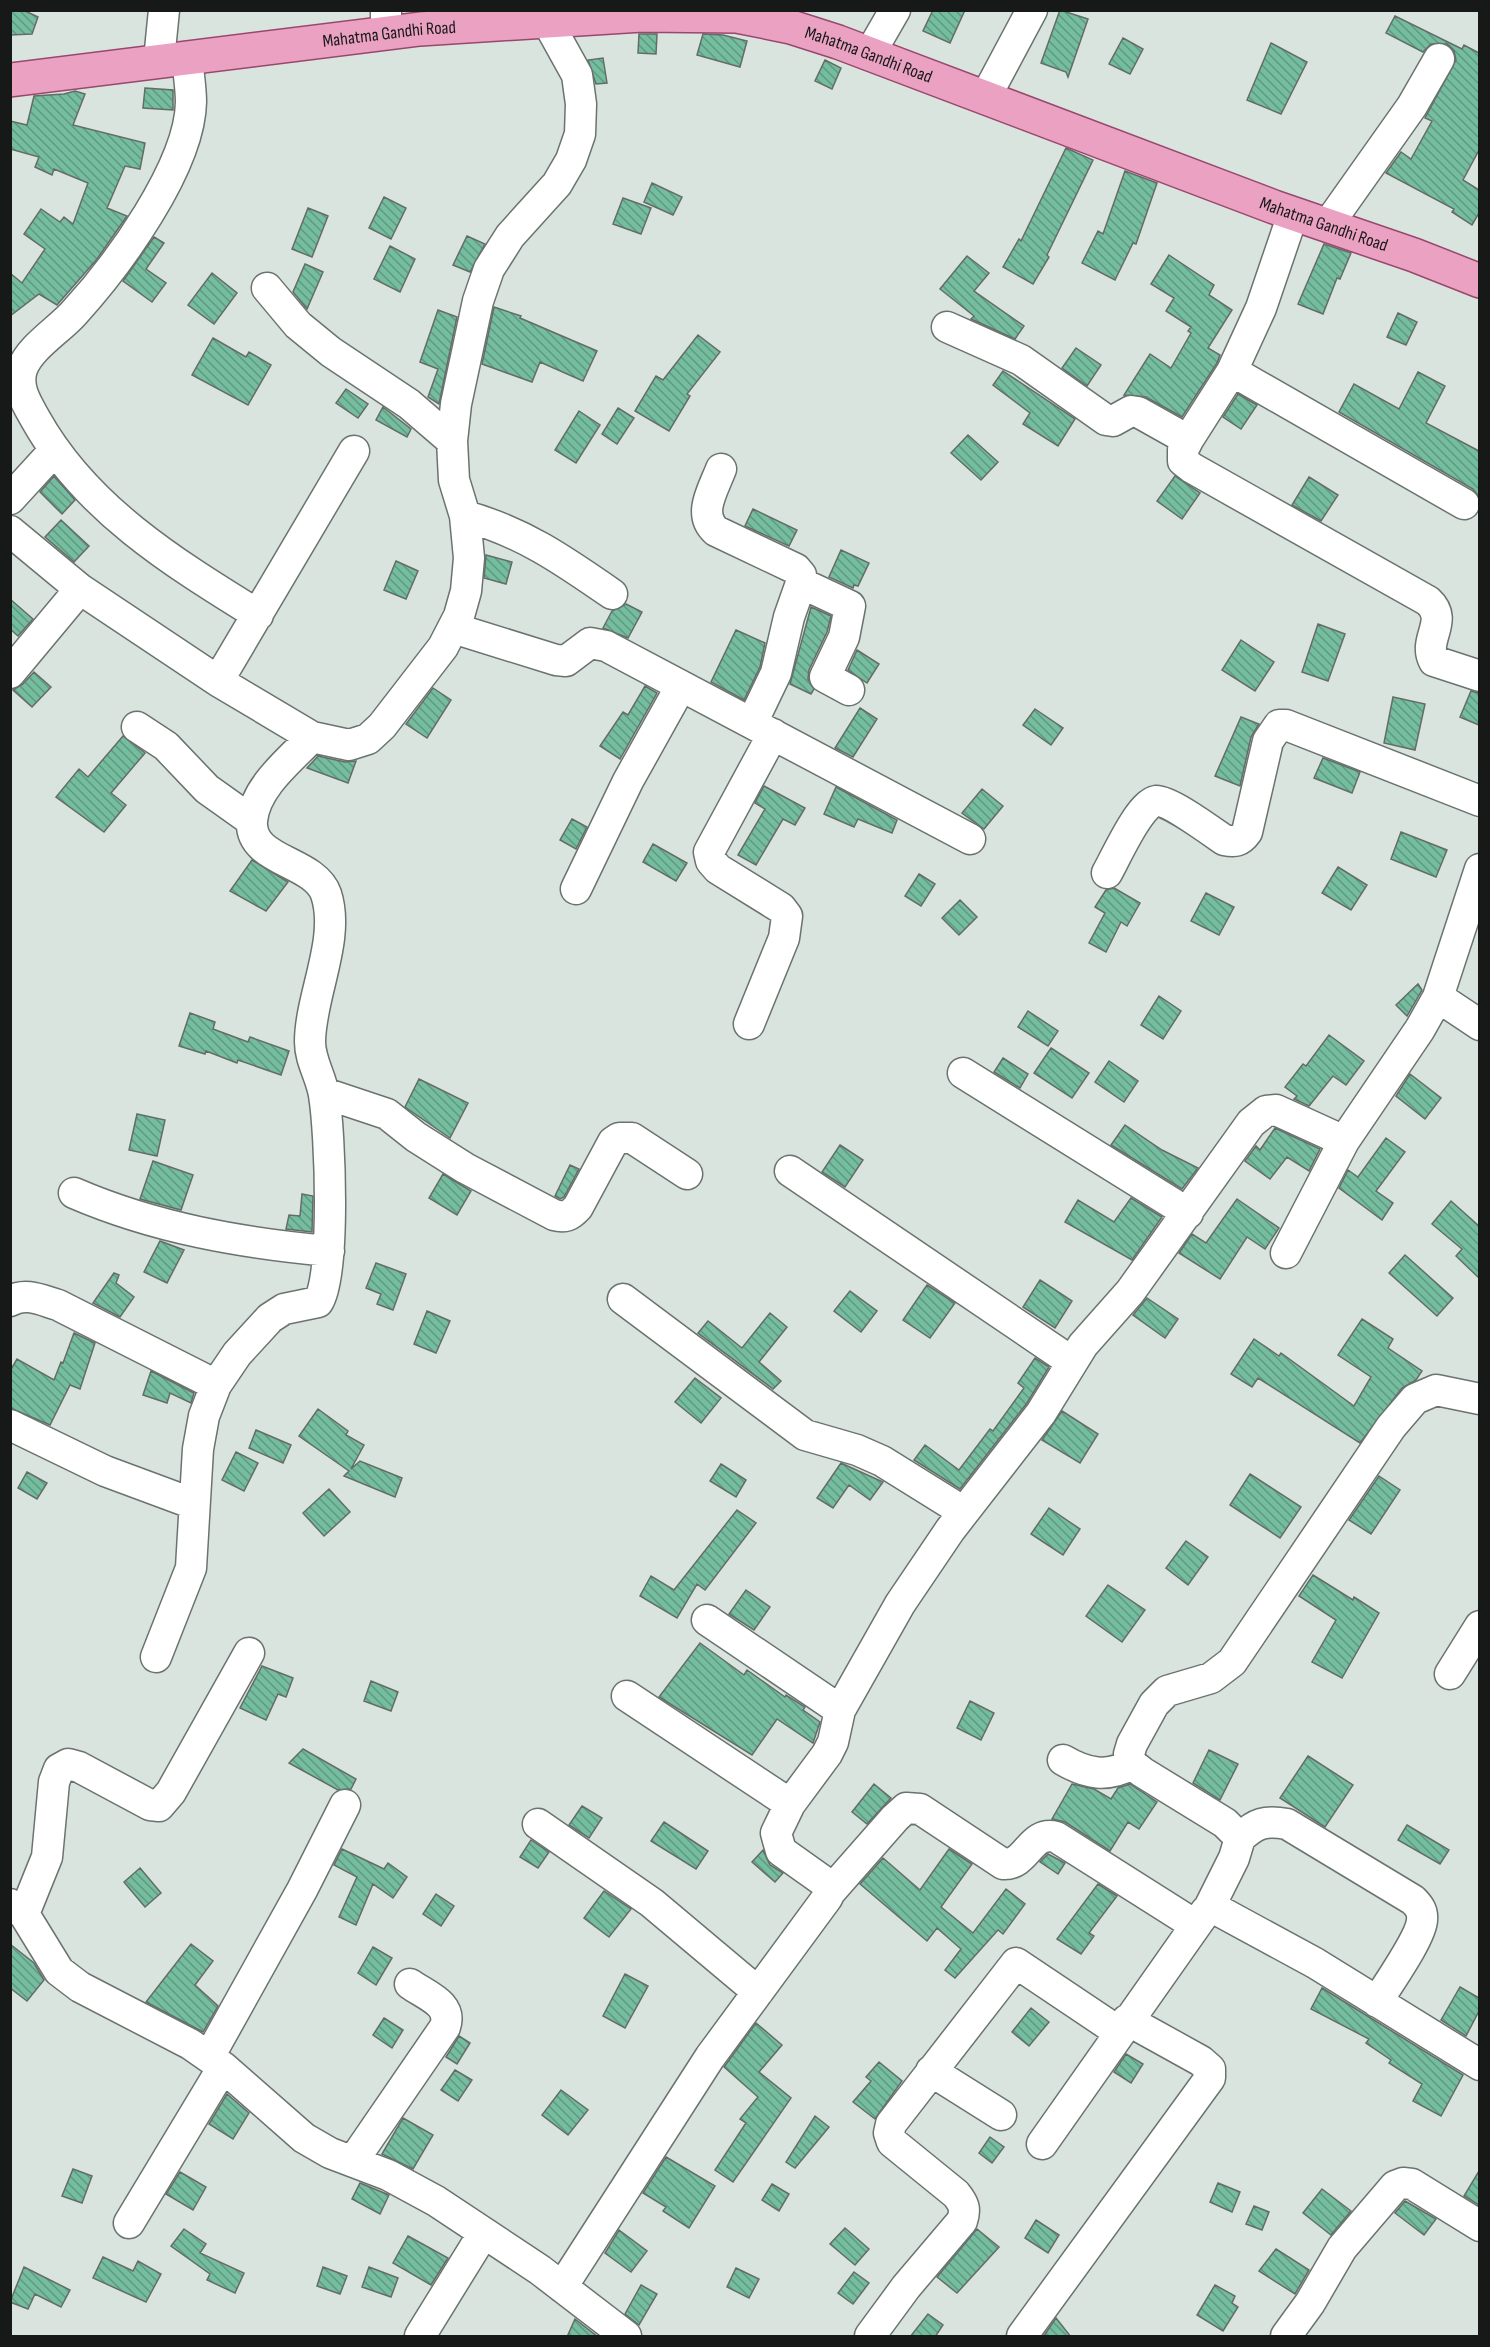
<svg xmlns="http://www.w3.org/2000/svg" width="1490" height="2347" font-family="'Sofia Sans Condensed',sans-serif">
<defs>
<pattern id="building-back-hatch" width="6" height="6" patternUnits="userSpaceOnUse" patternTransform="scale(1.5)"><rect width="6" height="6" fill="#75bd9f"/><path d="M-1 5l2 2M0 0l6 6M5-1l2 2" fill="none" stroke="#5f9981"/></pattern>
</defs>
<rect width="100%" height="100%" fill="#dae4df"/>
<path fill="url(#building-back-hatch)" stroke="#646c68" stroke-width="1.5" d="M10,10h13l15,7 -6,17 -22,1z
M933,10h32l-15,33 -27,-12z
M1060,10l28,9 -20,58 -2,-5 -25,-9z
M1395,16l67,33 2,-4 15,8v97l-16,30 16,10v23l-7,12 -20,-13 2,-3 -68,-36 15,-21 10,7 21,-38 -7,-3 31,-58 -2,-9 -7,-7h-16l-8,8 -37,-19z
M639,34h18l-1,20 -18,-1z
M703,34l20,1 24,6 -7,26 -43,-12z
M1123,38l20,11 -13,25 -21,-10z
M1271,43l36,19 -26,52 -34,-14z
M603,58l4,25 -11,1 -8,-24z
M825,60l16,8 -9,21 -17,-8z
M145,88l28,2v20l-30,-2z
M75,91l10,3 -12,31 72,18 -5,26 -15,-3 -18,42 20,8 -30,43 -40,46 -18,-11 -29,22v-43l12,10 23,-34 -21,-15 17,-25 19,13 4,-5 9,7 15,-41 -34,-14 -2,6 -17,-8 4,-10 -29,-8v-28l17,4 7,-29 30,-2z
M1066,148l27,12 -46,95 2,2 -16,27 -30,-17 16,-28 2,2z
M1125,171l32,12 -21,61 -3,-1 -18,37 -33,-17 16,-32 5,3z
M652,183l30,14 -9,18 -29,-13z
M384,197l22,11 -15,31 -22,-11z
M623,198l28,10 -10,26 -28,-10z
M308,208l20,8 -16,41 -20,-8z
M467,236l18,8 -15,28 -17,-7z
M154,237l10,6 -18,26 20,14 -14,19 -29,-21z
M1324,244l27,9 -11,26 -3,-1 -14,36 -25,-10z
M390,246l25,13 -15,33 -26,-13z
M1169,255l45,30 -5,10 23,15 -24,38 12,7 -3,8 -35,54 -36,-20 -22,-2 26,-41 21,14 20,-35 -3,-2 3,-4 -25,-16 8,-13 -23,-14z
M967,256l22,17 -15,18 50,35 -9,13 -44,-20 3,-3 -34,-27z
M305,264l18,8 -16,37 -14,-17z
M212,273l25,20 -23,31 -26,-19z
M494,307l27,9 -1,2 77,33 -14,30 -43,-19 -8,20 -50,-18z
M438,310l19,7 -18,87 -11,-7 10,-28 -18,-7z
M1398,313l19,9 -11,23 -19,-8z
M698,335l22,17 -33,42 3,2 -21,35 -34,-20 21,-35 7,4z
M213,338l33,19 3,-5 22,13 -23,40 -56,-30z
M1076,348l25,17 -14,21 -25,-18z
M1003,371l72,48 -17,27 -35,-22 7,-11 -37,-28z
M1418,372l27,14 -19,37 53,28v46l-6,-8 -134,-77 15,-28 45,25z
M346,389l22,15 -10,14 -22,-15z
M1238,394l19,11 -16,24 -18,-12z
M383,407l28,22 -4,8 -31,-17z
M618,408l16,10 -17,26 -15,-10z
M579,411l21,14 -24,38 -21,-13z
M968,435l30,27 -17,18 -30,-27z
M54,476l21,24 -13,14 -22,-22z
M1175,476l25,17 -18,26 -25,-18z
M1309,477l29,18 -17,26 -29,-16z
M753,509l44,21 -8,16 -44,-20z
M61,520l28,26 -15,16 -29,-25z
M841,550l28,13 -11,23 -4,-1 -1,3 -24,-11z
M486,555l26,7 -6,22 -22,-6z
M396,561l22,10 -12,28 -22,-9z
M10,599l23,20 -15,17 -8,-7z
M626,604l16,8 -14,26 -25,-10 9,-17z
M811,607l20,9 -4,16 -18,38 -1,9 6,10 -3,5 -21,-10z
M1318,624l27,10 -17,47 -26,-9z
M736,630l29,13 -5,24 -16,33 -33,-18z
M1241,640l33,22 -19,29 -33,-21z
M857,650l22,14 -12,19 -19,-13z
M34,672l17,15 -19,20 -19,-17 10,-6z
M645,686l12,7 -37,66 -20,-13 23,-34 5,3z
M433,688l18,12 -24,38 -21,-14z
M1471,691l8,2v32l-19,-8z
M1393,697l32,7 -10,46 -31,-7z
M860,708l17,11 -24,38 -18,-9z
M1035,709l28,19 -12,17 -28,-20z
M1241,717l18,7 -8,13 -11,49 -25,-10z
M123,736l22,17 -34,40 15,12 -22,27 -48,-35 23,-28 9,8z
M318,756l27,6 11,-1 -8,22 -41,-15z
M1323,758l37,14 -8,21 -38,-15z
M764,786l41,22 -10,17 -12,-6 -27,46 -18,-10 27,-46 -10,-6z
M836,787l61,33 -5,13 -34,-14 -4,8 -30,-13z
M982,789l21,17 -19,23 -22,-16z
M572,819l15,8 -11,22 -16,-9z
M1401,832l46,18 -11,27 -45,-18z
M653,844l34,19 -11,18 -33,-19z
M252,860l36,22 -22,29 -36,-20z
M1338,867l29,18 -16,25 -29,-17z
M919,874l16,10 -14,22 -16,-10z
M1114,888l26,15 -13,23 -6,-4 -15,30 -17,-9 16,-30 -10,-6 11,-17z
M1206,893l28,14 -15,28 -28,-14z
M960,900l17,17 -18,18 -17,-17z
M1418,984l4,6 -15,26 -11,-11z
M1159,996l22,15 -18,28 -22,-14z
M1028,1011l30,20 -10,15 -30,-19z
M190,1013l25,9 -2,7 35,13 2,-5 39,14 -8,24 -43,-15 -1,3 -31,-12 -1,3 -26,-8z
M1329,1035l35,26 -18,24 -13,-9 -24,30 -15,-7 3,-3 -12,-9 18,-23 3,2z
M1051,1048l38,25 -17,25 -38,-25z
M1003,1058l25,16 -8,14 -26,-16z
M1109,1061l29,20 -14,21 -29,-20z
M1410,1074l31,24 -16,21 -29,-23z
M419,1079l49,24 -18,35 -45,-31z
M137,1114l28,6 -8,36 -28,-6z
M1125,1125l37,25 36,18 -16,21 -71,-44z
M1275,1128l45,21 -11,22 -22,-14 -17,22 -25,-18 11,-15 4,4z
M1386,1138l19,14 -29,39 17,12 -11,17 -43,-32 9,-18 10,7z
M840,1145l23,15 -18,27 -23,-15z
M153,1161l40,14 -12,35 -41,-11z
M570,1165l9,4 -15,28 -4,2 -5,-3z
M443,1174l28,17 -14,24 -28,-17z
M302,1194l11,2 -1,36 -26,-3 3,-14 11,1z
M1131,1198l31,19 -30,43 -67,-38 13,-22 36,22z
M1237,1199l42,29 -14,21 -18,-12 -27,42 -41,-26 13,-19 14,9z
M1451,1201l28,25v52l-23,-22 6,-7 -30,-25z
M160,1241l24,9 -17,33 -23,-11z
M1405,1255l48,43 -16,18 -48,-43z
M376,1263l30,11 -13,36 -16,-6 4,-10 -15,-6z
M114,1273l5,2 -3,8 18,14 -14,20 -27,-14z
M1040,1280l32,21 -17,27 -32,-21z
M927,1285l28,18 -25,35 -27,-18z
M850,1291l27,20 -16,21 -27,-21z
M1147,1298l31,21 -13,19 -32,-23z
M427,1311l23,10 -14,32 -22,-9z
M770,1313l17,14 -28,35 22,19 -8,8 -75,-56 10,-12 34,27z
M1362,1319l31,20 -5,9 34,23 -6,9 -14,8 -42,55 -102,-65 -6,9 -21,-13 23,-35 25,17 2,-3 73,53 17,-29 -33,-22z
M74,1333l21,10 -15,46 -10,-4 -20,40 -40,-17v-37l7,-12 37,21 7,-18 2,1z
M1035,1358l14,9 -22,36 -67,86 -46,-29 11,-15 34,25 31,-41 3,2 31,-43 -6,-5z
M151,1371l43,22 -3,10 -21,-10 -3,10 -24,-8z
M695,1378l26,20 -20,25 -26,-21z
M318,1409l30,22 -2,4 18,10 -13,24 9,-8 42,17 -7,19 -51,-21 5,-5 -50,-35z
M1062,1411l36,23 -18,29 -38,-23z
M256,1430l35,15 -8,18 -34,-15z
M236,1452l22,11 -14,28 -22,-11z
M841,1463l42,19 -13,18 -21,-15 -16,23 -16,-10z
M721,1464l25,16 -10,17 -26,-16z
M27,1472l20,11 -10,16 -19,-11z
M1250,1474l51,33 -21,31 -50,-33z
M1379,1476l21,14 -29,44 -22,-14z
M329,1489l21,23 -26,24 -21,-23z
M1049,1508l31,21 -17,26 -32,-21z
M737,1510l19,13 -51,67 -8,-6 -20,34 -37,-22 11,-20 23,14z
M1186,1541l22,16 -20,28 -22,-17z
M1313,1575l40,25 1,-3 25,16 -37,65 -30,-16 24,-42 -37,-24z
M1108,1585l37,25 -23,32 -36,-26z
M746,1590l24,17 -16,23 -25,-16z
M700,1643l44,32 3,-5 38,27 1,-2 19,12 -2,3 17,12 -7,21 -36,-24 -25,36 -93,-58z
M262,1666l31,12 -7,19 -8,-3 -12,26 -26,-12z
M371,1681l27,11 -7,19 -27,-10z
M970,1701l24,12 -13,27 -24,-12z
M303,1749l53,30 -5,10 -13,1 -49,-27z
M1209,1750l29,14 -18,36 -27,-17z
M1308,1756l45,29 -28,42 -45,-29z
M874,1784l17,14 -24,26 -15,-12z
M1072,1784l22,5 17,10 7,-11 12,-4 27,18 -18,27 -11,-7 -18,29 -45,-29 -13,-3z
M582,1806l20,12 -13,20 -20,-13z
M664,1822l44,29 -12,18 -45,-28z
M1407,1825l42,25 -9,14 -42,-24z
M531,1840l18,12 -11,16 -18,-11z
M342,1849l42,20 4,-6 19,14 -14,21 -20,-14 -17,41 -17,-8 18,-40 -23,-12z
M949,1849l23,15 -31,43 32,26 33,-44 19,15 -22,30 -5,-4 -43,48 -10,-8 16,-21 -24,-21 -10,13 -67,-57 23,-26 37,32z
M763,1850l7,15 13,8 -8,9 -23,-20z
M1048,1854l17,9 -7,11 -18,-12z
M140,1868l21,25 -16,14 -21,-25z
M1098,1884l19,12 -28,37 5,3 -13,18 -24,-15z
M604,1891l27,18 -22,28 -25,-19z
M436,1894l18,12 -13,20 -18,-12z
M10,1944l24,19 10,17 -17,21 -17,-13z
M191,1944l22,17 -18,24 23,21 -15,26 -57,-30z
M373,1947l19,11 -16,27 -18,-12z
M625,1974l23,12 -23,42 -22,-12z
M1460,1987l19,11v13l-13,25 -25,-16z
M1322,1988l141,87 -22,41 -28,-15 9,-17 -33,-21 2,-3 -25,-17 3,-4 -58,-30z
M1031,2008l18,14 -20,24 -17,-14z
M384,2018l19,12 -11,18 -19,-13z
M756,2023l26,22 -23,27 32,26 -58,84 -18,-12 31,-47 -6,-4 18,-22 -34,-30z
M459,2036l11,7 -13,21 -11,-7z
M1126,2054l17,10 -12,19 -17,-11z
M879,2062l23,19 -27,38 -22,-17 18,-21 -5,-4z
M455,2070l17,10 -14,21 -17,-11z
M561,2090l27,20 -20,25 -26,-20z
M227,2094l22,19 -16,26 -24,-15z
M815,2116l14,11 -34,41 -9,-6z
M403,2118l30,17 -20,34 -31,-15z
M990,2137l14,10 -12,16 -13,-10z
M666,2157l49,29 -26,42 -26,-17 3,-4 -23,-14z
M73,2169l19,7 -10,27 -20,-7z
M1479,2171v34l-15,-9z
M180,2172l26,15 -13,23 -27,-16z
M360,2183l29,12 -9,19 -28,-15z
M1218,2183l22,9 -8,20 -22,-10z
M772,2184l17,10 -10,17 -17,-11z
M1322,2189l29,22 -20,24 -28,-22z
M1405,2201l31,18 -12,16 -29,-22z
M1254,2206l15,6 -7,18 -16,-6z
M1036,2220l23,15 -11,18 -23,-15z
M845,2228l24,21 -14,16 -25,-21z
M184,2229l22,15 -6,9 44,20 -9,20 -28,-13 3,-6 -39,-28z
M977,2229l22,18 -42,46 -20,-16z
M619,2230l28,21 -16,21 -26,-19z
M408,2236l40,22 -17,27 -38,-22z
M1276,2249l33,21 -14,24 -36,-23z
M103,2257l30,14 5,-10 23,13 -15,28 -53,-24z
M24,2267l46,23 -9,17 -26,-13 -7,15 -18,-7z
M323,2267l24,9 -7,18 -23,-8z
M369,2267l29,11 -7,19 -29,-10z
M736,2268l23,11 -10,19 -22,-11z
M854,2272l15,11 -16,21 -15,-11z
M641,2285l16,9 -18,31 -14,-11z
M1215,2285l20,11 -3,7 6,4 -15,24 -26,-16z
M928,2314l15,11 -8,12h-25z
M1056,2318l15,19h-28z
M575,2319l23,18h-31z"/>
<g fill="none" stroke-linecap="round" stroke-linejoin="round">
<g stroke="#6a736f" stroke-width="33">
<path id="minor" d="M386,10v23
M869,55l26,-45
M187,57c1,14 4,30 4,45 -1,65 -74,164 -117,211 -15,17 -44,34 -52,56 -6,19 5,35 14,51 50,89 138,143 222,195
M159,60l5,-50
M985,98l47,-88
M1293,214l-32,94 -29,63 -44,69 -5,10v11l9,7 236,133c22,20 -6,38 6,60l46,15
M1327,226l85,-120 27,-47
M267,288l31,37 33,27 78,52 43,37
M947,327l74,33 85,60 7,1 18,-10 7,1 50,28
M1232,371l232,133
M721,469c-8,21 -24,45 -5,62l80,38 5,6v8l-12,34 -13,56 -24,50
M10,499l44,-48
M465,516c58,16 98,44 147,78
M10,531l70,58 138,92 94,56 37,8 19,-6 14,-13 61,-79 16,-31 7,-25 3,-33 -4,-42 -11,-36 -2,-39 4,-37 22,-103 11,-32 21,-33 47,-52 14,-24 9,-26 1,-30 -4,-29 -30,-54
M801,583l49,23 -6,31 -19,40 24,13
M453,628l103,32 10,1 24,-18 16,3 364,193
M10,673l70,-84
M218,681l136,-230
M137,727l29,19 41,43 45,32
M1107,873c8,-14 33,-70 49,-72 13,-1 55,30 68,39 11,2 16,2 23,-8l21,-91 11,-16h7l194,76
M576,889l52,-108 53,-95
M1438,997l42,28
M749,1024l35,-86 3,-22 -6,-8 -63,-39 -7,-8 -2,-9 64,-118
M963,1073l225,140
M324,1093l63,21 29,23 49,31 89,47c11,3 16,1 24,-8l35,-65 6,-4h13l55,36
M790,1171l282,191
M74,1193c81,35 167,50 255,58
M1286,1253l58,-112
M623,1299l182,136 52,15 25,11 82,51
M10,1301c16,-9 31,-1 48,4l158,80
M1480,1399l-44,-9 -21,9 -24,28 -159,235 -21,16 -44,13 -13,13 -22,40 -3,10 3,10 10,8 83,51 15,15 -6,20 -24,48 105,57 165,102
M10,1425l95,46 89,33
M707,1620l133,90
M156,1657l35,-89 7,-119 6,-33 12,-31 21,-31 33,-36 14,-9 34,-7c18,-27 12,-171 6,-207 -3,-19 -14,-34 -14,-53 0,-46 31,-103 16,-148 -12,-34 -77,-32 -74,-73 3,-34 38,-61 60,-84
M1450,1674l30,-48
M627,1696l163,108
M1063,1760c24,14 44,18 69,4
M538,1824l114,79 106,89
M1240,1838c16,-15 25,-18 47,-14l126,76c6,6 10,11 9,20 -1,18 -35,65 -45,82
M830,1892l65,-74 11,-10 14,1 83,55c24,2 27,-34 53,-27l139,88
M10,1904l14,10 35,57 21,16 110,57 33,23 81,71 26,15 58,22 48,26 104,69 86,66
M24,1914l23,-57 7,-75 5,-13 9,-5 11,3 71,38 9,1 12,-14 78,-139
M209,2057l93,-167 43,-85
M931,2071l70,44
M1042,2144l164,-233
M353,2161l92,-134c8,-23 -18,-31 -35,-43
M129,2223l94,-156
M562,2287l148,-230 117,-159 3,-6 -4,-9 -45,-32 -5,-18 14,-29 37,-50 6,-12 7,-32 60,-106 50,-74 91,-117 42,-68 47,-53 121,-169 15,-12 10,-1 68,31 76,-112 18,-32 42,-128
M420,2336l63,-102
M870,2336l36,-49 56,-66c4,-12 2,-17 -6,-27l-64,-52 -3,-9 2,-9 125,-161 103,69
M1022,2336l188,-258v-9l-9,-8 -74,-41
M1286,2336l24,-33 32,-55 53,-62 8,-3 9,1 68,42"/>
</g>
<g stroke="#98486c" stroke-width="36">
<g id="major">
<path id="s1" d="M10,80l410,-51 222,-14 95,1 54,11 47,15 436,165 140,48 66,26"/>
</g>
</g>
<use href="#minor" stroke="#fff" stroke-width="30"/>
<use href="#major" stroke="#eba1c2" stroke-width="33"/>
</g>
<g text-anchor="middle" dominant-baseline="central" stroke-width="4.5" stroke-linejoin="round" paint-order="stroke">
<g font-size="18" fill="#161918" stroke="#e7f1ec">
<text stroke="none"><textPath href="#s1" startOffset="382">Mahatma Gandhi Road</textPath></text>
<text stroke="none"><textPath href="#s1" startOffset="868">Mahatma Gandhi Road</textPath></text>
<text stroke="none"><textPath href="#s1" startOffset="1354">Mahatma Gandhi Road</textPath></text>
</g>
</g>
<rect width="1490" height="2347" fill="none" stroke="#161918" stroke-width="24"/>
</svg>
